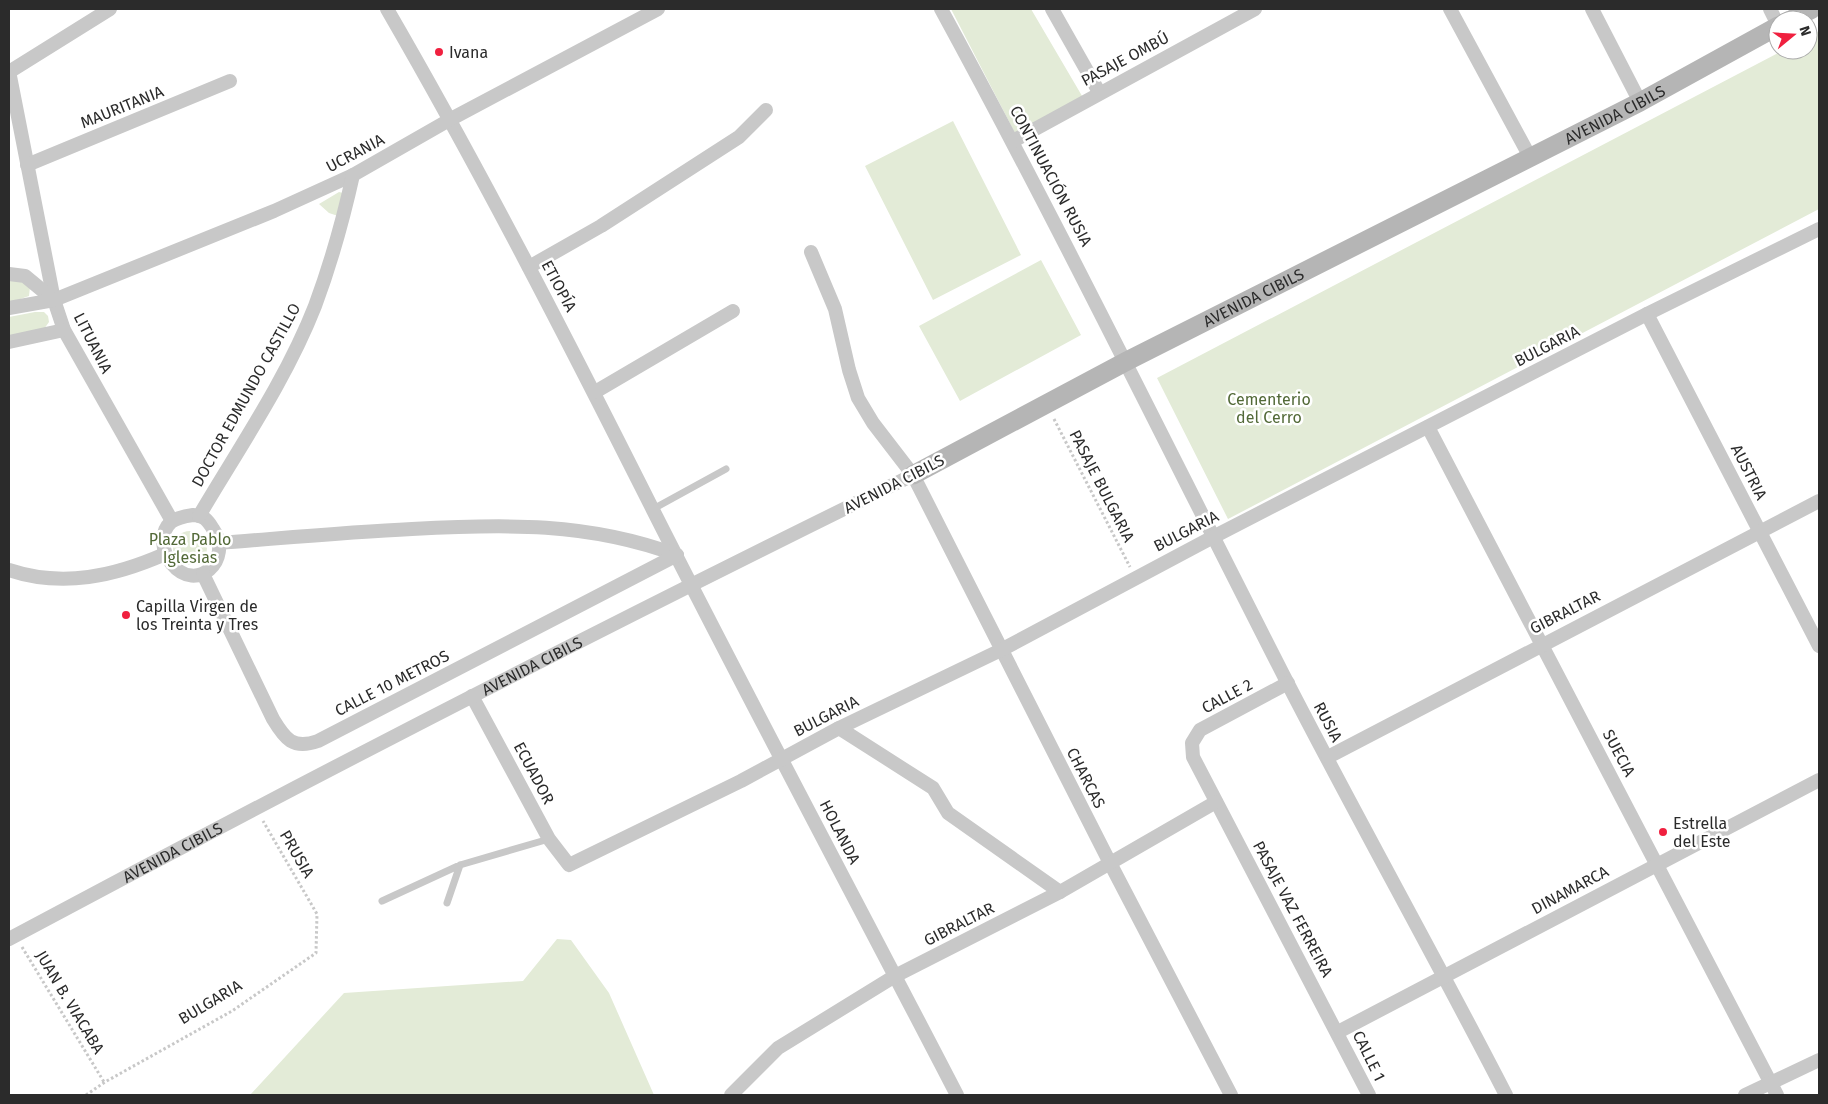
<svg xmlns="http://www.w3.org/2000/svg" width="1828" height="1104" font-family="'Fira Sans',sans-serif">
<rect width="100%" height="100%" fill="#fff"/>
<path fill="#e3ebd7" d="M951,9h80l54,92 -68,36z
M1819,31v178l-591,310 -71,-141 627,-328h24v-13z
M953,121l68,134 -88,45 -68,-134z
M339,192l4,1 -5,23 -9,-3 -10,-9z
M1041,260l40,75 -121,66 -41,-75z
M9,280h10l11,7 -1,9 -20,7z
M35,312h9l4,4 1,6 -5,7 -35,9v-21z
M173 548a17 17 0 1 1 34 0a17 17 0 1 1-34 0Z
M557,939l14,1 38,53 45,102h-404l94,-102 179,-12z"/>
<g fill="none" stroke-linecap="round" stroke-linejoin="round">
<path stroke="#c8c8c8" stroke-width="3" stroke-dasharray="2.5 2.5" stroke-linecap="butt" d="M1054,419l76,148
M22,947l82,135
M86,1095l19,-13 127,-71 84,-58 1,-39 -54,-93"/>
<path stroke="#c8c8c8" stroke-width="7" d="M653,509l73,-40
M382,901l78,-36 89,-26
M447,903l13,-38"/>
<g stroke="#c8c8c8" stroke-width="14">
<path d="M387,9c95,164 181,332 266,501 99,196 203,390 304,585"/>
<path d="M941,9c121,222 231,448 346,673 71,138 148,275 219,413"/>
<path d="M1052,9l47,83"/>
<path d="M1450,9l80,148"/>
<path d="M1592,9l48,93"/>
<path d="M1770,9l8,16"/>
<path d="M9,71l45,229 10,30 108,191"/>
<path d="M9,72l101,-63"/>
<path d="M1013,141l242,-132"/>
<path d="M27,165l203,-84"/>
<path d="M811,252l24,57 14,61 9,28 15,25 40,52 197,388 121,232"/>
<path d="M529,267l72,-41 138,-89 27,-27"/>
<path d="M9,274l16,2 29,24"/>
<path d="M9,308l45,-8 220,-89 79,-36 98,-56 207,-110"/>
<path d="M1647,314l172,332"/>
<path d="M9,342l55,-12"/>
<path d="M595,392l138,-81"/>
<path d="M1428,427l349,668"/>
<path d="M193,515c11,1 14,4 20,14 21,31 -17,65 -41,35 -10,-11 -13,-31 -1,-42 5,-4 15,-6 22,-7z"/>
<path d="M199,516c40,-68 87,-136 116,-210 16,-43 28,-86 38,-131"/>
<path d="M219,543c65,-5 129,-11 193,-14 93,-5 176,-7 265,26"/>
<path d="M9,570c54,18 106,6 156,-16"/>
<path d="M203,574l70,145c12,20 20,31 45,22l359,-186"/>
<path d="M1288,683l-88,47 -8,13 1,14 176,338"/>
<path d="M472,696l77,143 20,26 172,-84 98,-53 162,-78 214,-114 432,-222 172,-85"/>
<path d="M839,728l94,60 15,25 112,79"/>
<path d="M1328,757l491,-256"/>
<path id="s1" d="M9,939c299,-160 600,-315 904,-464"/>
<path d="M1338,1032l481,-252"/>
<path d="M731,1095l47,-47 117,-72 165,-84 156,-90"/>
<path d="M1745,1095l74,-35"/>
</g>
<g stroke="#b5b5b5" stroke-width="19">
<path d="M1791,20l21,-11"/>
<path id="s2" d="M913,475l214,-114 513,-259 138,-76"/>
</g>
</g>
<g fill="#f0203f" stroke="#fff" stroke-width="2">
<circle cx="439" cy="52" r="5"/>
<circle cx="126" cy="615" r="5"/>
<circle cx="1663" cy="832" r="5"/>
</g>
<g text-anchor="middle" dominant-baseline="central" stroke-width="5" stroke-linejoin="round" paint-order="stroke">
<g font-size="16" fill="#2b2b2b" stroke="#fff" text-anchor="start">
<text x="449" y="52">Ivana</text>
<text x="136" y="606">Capilla Virgen de<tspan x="136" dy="18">los Treinta y Tres</tspan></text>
<text x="1673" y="823">Estrella<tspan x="1673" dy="18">del Este</tspan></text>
</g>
<g font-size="16" fill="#2b2b2b" stroke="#fff">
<text transform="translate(1125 59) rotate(-28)">PASAJE OMBÚ</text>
<text transform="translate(122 107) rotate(-22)">MAURITANIA</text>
<text stroke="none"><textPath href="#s2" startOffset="789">AVENIDA CIBILS</textPath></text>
<text transform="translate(355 153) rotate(-28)">UCRANIA</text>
<text transform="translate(1051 176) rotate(62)">CONTINUACIÓN RUSIA</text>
<text transform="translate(559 286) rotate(62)">ETIOPÍA</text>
<text stroke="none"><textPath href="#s2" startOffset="384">AVENIDA CIBILS</textPath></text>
<text transform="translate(93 343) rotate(63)">LITUANIA</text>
<text transform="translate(1547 346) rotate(-27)">BULGARIA</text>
<text transform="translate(246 395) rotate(-61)">DOCTOR EDMUNDO CASTILLO</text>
<text transform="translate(1749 472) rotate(63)">AUSTRIA</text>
<text transform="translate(894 484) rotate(-27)">AVENIDA CIBILS</text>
<text transform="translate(1102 486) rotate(63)">PASAJE BULGARIA</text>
<text transform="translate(1186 531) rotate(-27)">BULGARIA</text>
<text transform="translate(1565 612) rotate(-27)">GIBRALTAR</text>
<text stroke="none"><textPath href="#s1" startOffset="590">AVENIDA CIBILS</textPath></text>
<text transform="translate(392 683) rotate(-27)">CALLE 10 METROS</text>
<text transform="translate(1227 696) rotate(-28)">CALLE 2</text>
<text transform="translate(826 716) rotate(-27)">BULGARIA</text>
<text transform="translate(1328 722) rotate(62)">RUSIA</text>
<text transform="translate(1619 753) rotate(62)">SUECIA</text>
<text transform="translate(534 773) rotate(62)">ECUADOR</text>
<text transform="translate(1086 778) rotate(63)">CHARCAS</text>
<text transform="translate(840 832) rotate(63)">HOLANDA</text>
<text stroke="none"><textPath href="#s1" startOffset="185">AVENIDA CIBILS</textPath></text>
<text transform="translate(297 854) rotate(60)">PRUSIA</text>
<text transform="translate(1570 890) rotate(-28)">DINAMARCA</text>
<text transform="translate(1293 909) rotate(62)">PASAJE VAZ FERREIRA</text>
<text transform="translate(959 924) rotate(-27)">GIBRALTAR</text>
<text transform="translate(70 1002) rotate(59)">JUAN B. VIACABA</text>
<text transform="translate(210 1002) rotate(-31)">BULGARIA</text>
<text transform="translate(1369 1056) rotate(64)">CALLE 1</text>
</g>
<g font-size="16" fill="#526937" stroke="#fff">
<text x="1269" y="399">Cementerio<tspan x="1269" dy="18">del Cerro</tspan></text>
<text x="190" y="539">Plaza Pablo<tspan x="190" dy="18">Iglesias</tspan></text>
</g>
</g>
<rect width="1828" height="1104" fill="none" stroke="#2b2b2b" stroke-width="20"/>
<g transform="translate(1793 35) rotate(72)"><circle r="24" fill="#ffffff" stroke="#aaaaaa"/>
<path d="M0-4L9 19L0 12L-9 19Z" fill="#f0203f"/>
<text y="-8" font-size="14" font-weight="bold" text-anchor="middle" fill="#2b2b2b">N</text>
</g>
</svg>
